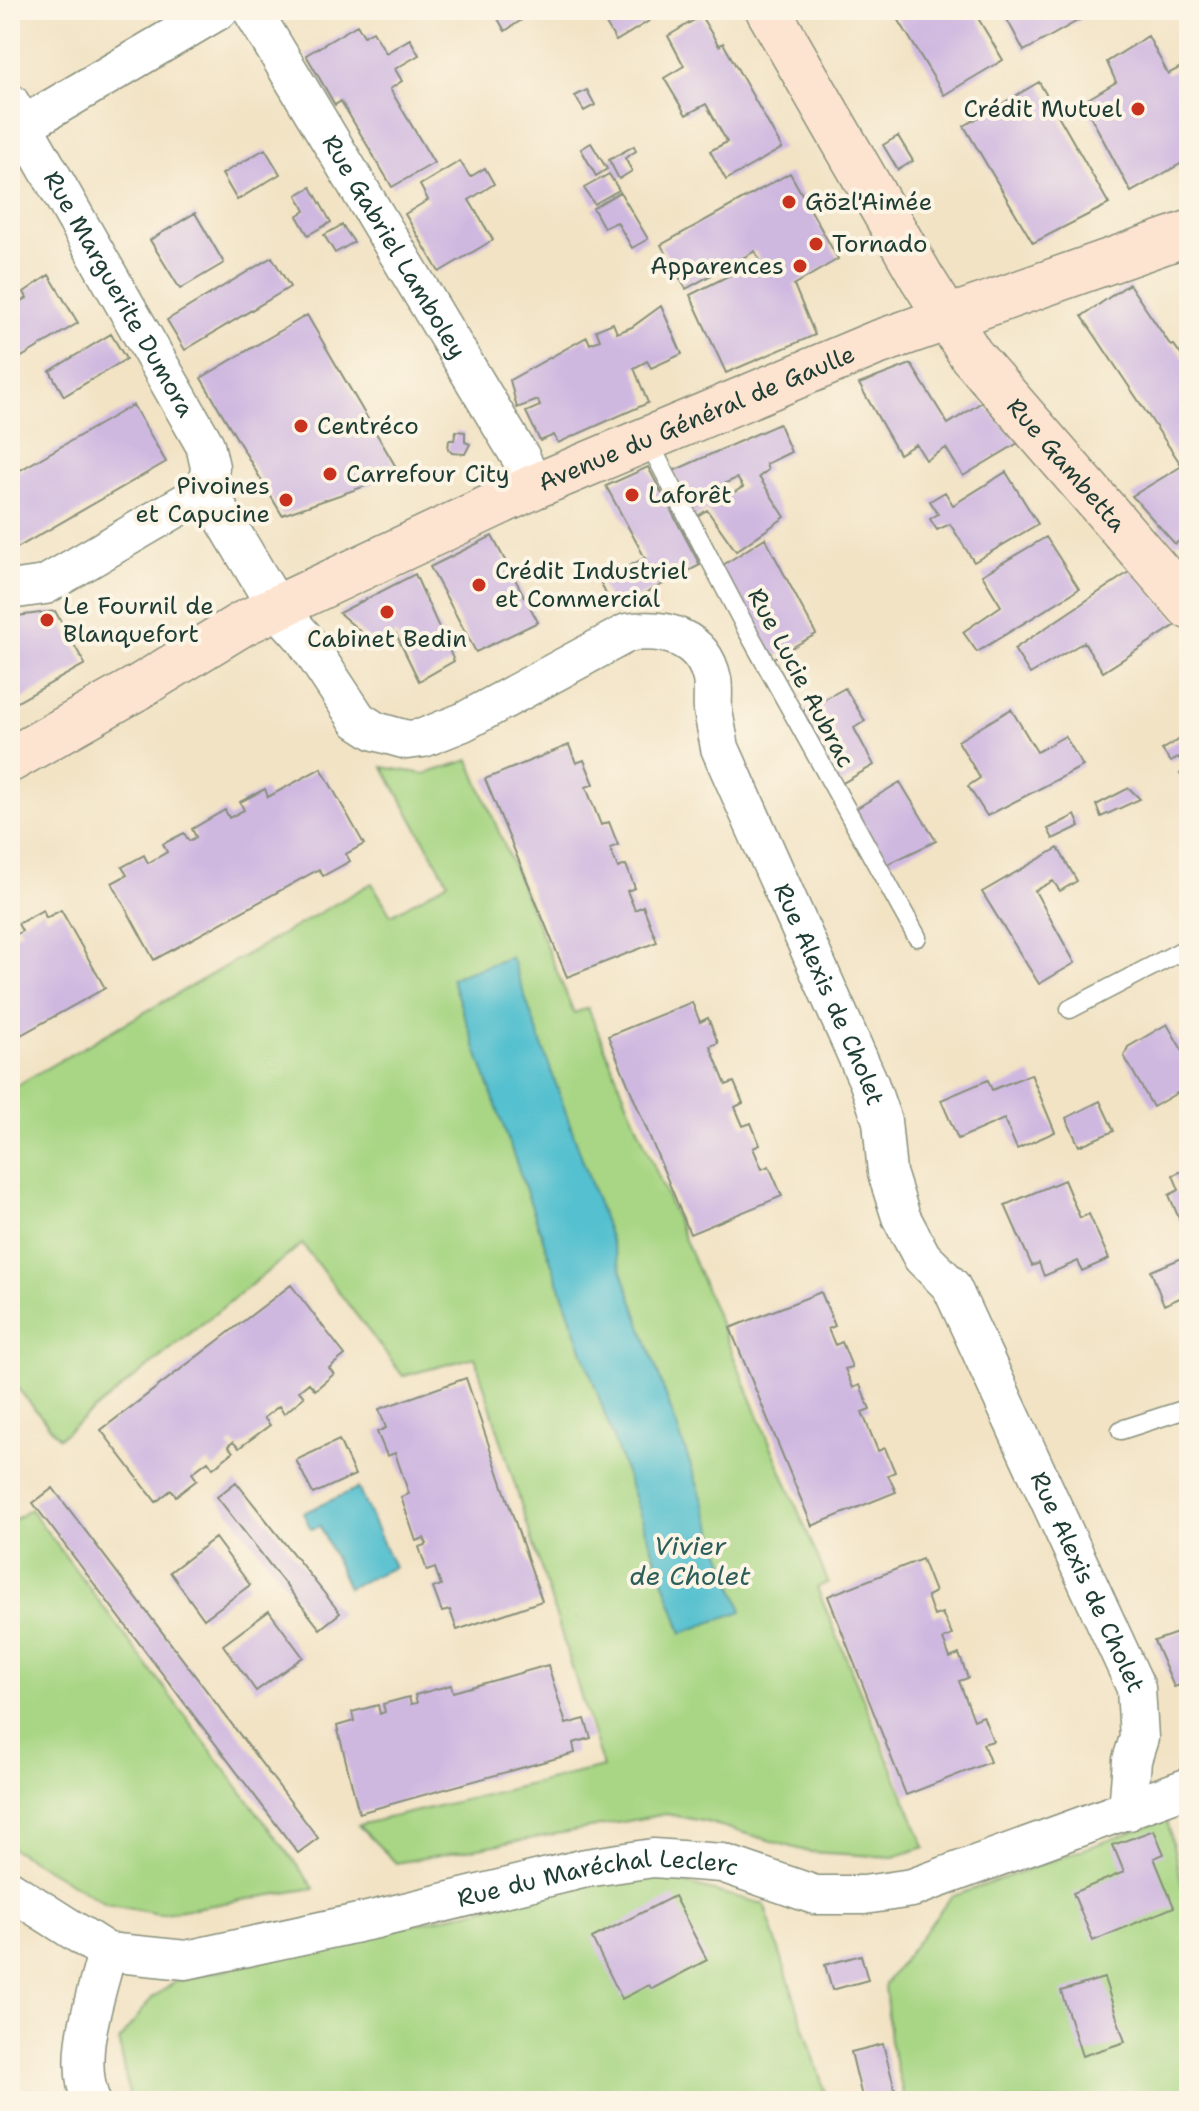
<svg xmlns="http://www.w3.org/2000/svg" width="1199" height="2111" font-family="'Shantell Sans',sans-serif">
<rect width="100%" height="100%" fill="#fcf5e5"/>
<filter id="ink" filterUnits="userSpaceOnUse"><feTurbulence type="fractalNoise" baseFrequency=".0125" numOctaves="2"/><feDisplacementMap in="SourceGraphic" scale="16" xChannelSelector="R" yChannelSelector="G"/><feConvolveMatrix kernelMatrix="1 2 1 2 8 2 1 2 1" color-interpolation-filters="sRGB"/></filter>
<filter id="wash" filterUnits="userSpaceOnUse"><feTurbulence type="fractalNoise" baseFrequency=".006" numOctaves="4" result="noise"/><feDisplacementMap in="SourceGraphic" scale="32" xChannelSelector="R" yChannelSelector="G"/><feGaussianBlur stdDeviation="1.8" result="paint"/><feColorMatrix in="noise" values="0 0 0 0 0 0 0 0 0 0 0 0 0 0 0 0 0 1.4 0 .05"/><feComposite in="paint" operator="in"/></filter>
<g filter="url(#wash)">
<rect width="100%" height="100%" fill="#f2e3c5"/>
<path fill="#a8d684" stroke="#648a5c" stroke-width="2" d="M469,760l105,253 14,-5 240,574 -11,6 108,259 -32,10 -84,-5 -102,-30 -41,-8 -270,49 -38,-38 245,-58 -128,-410 -72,19 -101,-132 -243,194 -49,-59v-290l362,-206 19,32 57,-33 -65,-115 42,7z
M30,1509l284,379 -155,26 -53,-10 -96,-57v-324z
M1167,1819l22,98v184h-284l-15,-60 -5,-57 66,-87z
M653,1875l111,29 64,197h-698l-11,-60 33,-43 25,-17 416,-99z"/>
<path fill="#54c0cf" stroke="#3a7e82" stroke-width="2" d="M511,957l231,654 -60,22 -231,-655z
M358,1488l36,79 -46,21 -28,-62 -9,3 -8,-16z"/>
<g id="blocks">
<path fill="#cfb8e0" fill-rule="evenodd" d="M493,10h25l5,9 -18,12z
M598,10h69l-51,31z
M909,10h64l30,50 -59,35 -47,-78z
M1002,10h95l-73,41z
M701,16l18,30 4,-3 59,105 -56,32 -16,-29 17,-9 -21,-38 -20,11 -22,-37 20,-12 -16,-30z
M357,25l7,11 9,-5 13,22 24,-14 9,16 -24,14 7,12 -12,8 44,74 -42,24 -51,-86 -6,4 -29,-50z
M1148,36l20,38 21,-11v96l-58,33 -48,-90 33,-20 -9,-20z
M1039,82l70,122 -76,39 -69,-117z
M587,90l8,15 -11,6 -9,-15z
M898,136l15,25 -15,9 -15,-25z
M591,143l16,26 -11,7 -15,-27z
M634,146l2,5 -11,7 7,13 -13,8 -10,-19z
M265,149l15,25 -43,26 -15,-26z
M460,161l10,16 15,-9 9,16 -25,16 24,40 -54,32 -34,-58 23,-14 -8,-15z
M790,173l48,86 -44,26 21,50 -89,38 -36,-78 70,-35 -5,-9 -69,38 -25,-44z
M609,174l10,16 -25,14 -10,-16z
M311,187l20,35 -23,13 -11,-19 8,-5 -8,-16z
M620,192l28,47 -16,9 -15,-26 -13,6 -11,-20z
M195,213l29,50 -44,26 -30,-49z
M342,225l12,17 -19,11 -11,-18z
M272,257l18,30 -105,63 -18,-30z
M49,275l29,48 -68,41v-56l17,-10 -3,-6z
M1129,284l42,62 3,-1 15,21v96l-7,4 -100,-150z
M661,306l21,48 -31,14 -4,-7 -13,7 14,35 -90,40 -4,-8 -14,6 -14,-29 14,-6 -2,-6 -21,8 -7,-28 77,-43 3,7 10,-4 -4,-10 17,-7 4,10 15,-6z
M307,315l93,159 -118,41 -81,-137z
M111,334l15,25 -62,37 -14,-25z
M911,364l37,60 34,-22 36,41 -55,33 -17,-28 -20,12 -10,-16 -17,10 -40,-70z
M133,405l33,57 -156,90v-76z
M779,424l12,28 -25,12 2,6 -9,7 26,40 -49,34 -29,-41 -13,8 -21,-47zM737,478l6,9 -25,15 -6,-13z
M456,431l9,1v10l5,2 -5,10 -13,-1 -4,-4 1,-9h5z
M1182,466l7,8v60l-14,10 -43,-48z
M648,467l52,98 -87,45 -13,-29 45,-23 -39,-72z
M1006,472l32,52 -64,38 -24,-38 -13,6 -7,-11 8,-5 -8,-13 15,-9 8,13z
M492,536l46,86 -62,30 -46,-85z
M1046,537l33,52 -102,63 -14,-20 38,-26 -19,-31z
M765,538l51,96 -46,26 -50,-93z
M1132,570l47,53 -76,49 -19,-30 -54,32 -16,-25z
M415,574l39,87 -35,20 -23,-47 -20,11 -37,-32z
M55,611l30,53 -75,42v-89z
M845,688l20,33 -11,7 20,37 -35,20 -39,-72z
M1011,709l26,43 28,-16 18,30 -96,50 -19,-30 12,-8 -22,-37z
M1189,733v44l-4,3 -5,-7 7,-4 -8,-12 -8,5 -9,-12z
M569,745l7,18 8,-3 10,24 -8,3 15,38 8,-3 9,23 -8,3 8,20 8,-3 9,23 -8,3 8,19 8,-4 14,36 -90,35 -82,-198z
M321,768l43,76 -18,10 4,7 -27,15 -4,-7 -165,91 -42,-77 15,-8 -5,-8 22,-12 4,8 19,-11 -4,-8 21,-11 5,8 7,-4 -4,-8 33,-19 4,8 15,-8 -4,-8 25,-13 3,8z
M900,782l36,59 -54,26 -30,-56z
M1129,788l11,11 -39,18 -5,-12z
M1075,815l5,11 -27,13 -5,-10z
M1058,848l19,33 -17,10 -7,-10 -18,10 40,72 -36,21 -57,-92z
M43,910l3,8 15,-8 44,78 -95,53v-103l12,-7 -4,-7z
M692,1002l8,20 8,-4 10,25 -8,3 16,39 8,-3 9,21 -8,4 8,19 8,-3 9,22 -7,3 9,21 7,-3 13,30 -92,38 -82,-198z
M1167,1024l22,38v24l-36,21 -29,-51 4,-9z
M1031,1074l24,58 -38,17 -13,-30 -46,20 -17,-39 47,-20 4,10z
M1100,1101l14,30 -35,15 -13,-28z
M1189,1168v65l-3,2 -17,-40 10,-5 -6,-15z
M1064,1180l16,38 9,-4 20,45 -27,12 -4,-10 -34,15 -5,-13 -7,3 -27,-61z
M1189,1255v39l-25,11 -13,-34z
M291,1285l54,70 -16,13 5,6 -19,16 -6,-7 -10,8 5,6 -20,17 -5,-8 -15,12 6,7 -31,23 -6,-6 -5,4 5,6 -20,16 -5,-7 -16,12 5,7 -21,16 -5,-6 -15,12 -55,-72z
M821,1292l14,34 -7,3 7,16 7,-3 10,25 -7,2 8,19 7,-3 10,24 -8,3 16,39 7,-3 10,24 -7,3 8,17 -84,34 -82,-198z
M466,1378l76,223 -85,29 -7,-20 -8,2 -9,-24 8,-3 -6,-17 -8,3 -8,-24 8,-3 -3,-6 -8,3 -15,-44 8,-3 -14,-41 -8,3 -10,-24 9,-4 -7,-19z
M339,1440l16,35 -42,19 -17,-34z
M236,1482l104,131 -20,16 -103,-132z
M53,1488l265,350 -20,15 -265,-350z
M215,1538l35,47 -46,34 -34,-47z
M922,1559l13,33 -8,4 7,20 8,-3 10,22 -9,4 7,19 9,-4 9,24 -9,3 15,39 9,-4 10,25 -10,3 7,18 -84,33 -78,-199z
M269,1611l34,46 -47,34 -33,-46z
M1189,1629v53l-15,5 -20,-46z
M548,1665l18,59 19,-5 6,19 -18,5 2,10 -216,60 -22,-87 17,-5 -2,-9 26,-7 2,9 5,-2 -2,-8 26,-7 2,7 6,-1 -2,-8 36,-10 2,7z
M1154,1830l10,24 -10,4 20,49 -81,34 -20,-48 51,-21 -11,-27z
M674,1896l33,64 -55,29 -3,-4 -27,14 -30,-61z
M861,1955l7,25 -36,10 -7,-25z
M1104,1978l21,64 -43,14 -21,-65z
M883,2044l15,57h-35l-12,-49z"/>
</g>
</g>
<g filter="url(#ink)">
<use href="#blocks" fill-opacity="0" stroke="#88907c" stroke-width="2"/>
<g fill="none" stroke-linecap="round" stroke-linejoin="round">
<g stroke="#88907c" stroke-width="21">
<path id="lane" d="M647,439l100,191 170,307
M1070,1009l119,-62
M1121,1430l68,-22"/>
</g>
<g stroke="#88907c" stroke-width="41">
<g id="street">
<path id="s1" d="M252,10l269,448 12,29"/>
<path id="s2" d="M10,103l195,342 5,22 -3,23"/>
<path d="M10,133l209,-123"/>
<path id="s3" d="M207,490l70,118 26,29 55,83 17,11 32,9 16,-2 40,-16 164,-89c37,-6 76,4 85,46 2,10 0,21 1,32 2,12 5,25 7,37l149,335 13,38 5,52 14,44 21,40 29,29 185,402 3,50 -7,22 -4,51"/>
<path d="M10,590l35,-5 162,-95"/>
<path id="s4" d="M10,1890l97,62 79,8 186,-40 214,-52 67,-10 69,5 93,32h49l48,-7 277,-101"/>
<path d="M91,2101c-18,-46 5,-103 16,-149"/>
</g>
</g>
<g stroke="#88907c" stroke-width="47">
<g id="secondary">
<path id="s5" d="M768,10l154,268 49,77 218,252"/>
<path id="s6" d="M10,760l127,-72 105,-64 291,-137 341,-143 315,-111"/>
</g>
</g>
<use href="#lane" stroke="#fff" stroke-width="18"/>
<use href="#street" stroke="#fff" stroke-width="38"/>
<use href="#secondary" stroke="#fde4d1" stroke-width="44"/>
</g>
</g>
<g fill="#c8321e" stroke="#fcf5e5" stroke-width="3">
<circle cx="1138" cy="109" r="8"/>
<circle cx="789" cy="202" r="8"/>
<circle cx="816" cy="244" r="8"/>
<circle cx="800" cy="266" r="8"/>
<circle cx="301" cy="426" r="8"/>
<circle cx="330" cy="474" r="8"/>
<circle cx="632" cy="495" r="8"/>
<circle cx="286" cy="500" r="8"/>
<circle cx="479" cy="585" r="8"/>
<circle cx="387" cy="612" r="8"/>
<circle cx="47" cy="620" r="8"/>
</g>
<g text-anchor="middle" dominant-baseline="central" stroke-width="8" stroke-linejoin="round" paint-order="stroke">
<g font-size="24" fill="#1f3d34" stroke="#fcf5e5" text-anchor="start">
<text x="1122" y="109" text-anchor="end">Crédit Mutuel</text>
<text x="805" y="202">Gözl'Aimée</text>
<text x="832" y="244">Tornado</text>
<text x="784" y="266" text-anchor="end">Apparences</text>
<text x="317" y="426">Centréco</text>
<text x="346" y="474">Carrefour City</text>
<text x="270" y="486" text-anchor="end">Pivoines<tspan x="270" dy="28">et Capucine</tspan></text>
<text x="648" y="495">Laforêt</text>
<text x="495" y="571">Crédit Industriel<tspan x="495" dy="28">et Commercial</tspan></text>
<text x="63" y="606">Le Fournil de<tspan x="63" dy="28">Blanquefort</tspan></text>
<text x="387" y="639" text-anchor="middle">Cabinet Bedin</text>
</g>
<g font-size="24" fill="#1f3d34" stroke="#fcf5e5">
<text stroke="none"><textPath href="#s1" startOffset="276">Rue Gabriel Lamboley</textPath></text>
<text stroke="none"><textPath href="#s2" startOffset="220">Rue Marguerite Dumora</textPath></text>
<text stroke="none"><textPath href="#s6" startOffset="768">Avenue du Général de Gaulle</textPath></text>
<text stroke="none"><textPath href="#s5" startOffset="546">Rue Gambetta</textPath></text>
<text transform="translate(801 678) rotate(62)">Rue Lucie Aubrac</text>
<text stroke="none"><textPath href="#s3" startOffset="1022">Rue Alexis de Cholet</textPath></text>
<text stroke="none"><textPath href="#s3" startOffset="1670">Rue Alexis de Cholet</textPath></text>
<text stroke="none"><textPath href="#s4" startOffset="616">Rue du Maréchal Leclerc</textPath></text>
</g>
<g font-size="26" font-style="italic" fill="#2c5e5b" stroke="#fcf5e5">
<text x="690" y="1545">Vivier<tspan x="690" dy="30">de Cholet</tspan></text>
</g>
</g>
<rect width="1199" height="2111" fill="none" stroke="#fcf5e5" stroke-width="40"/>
</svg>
